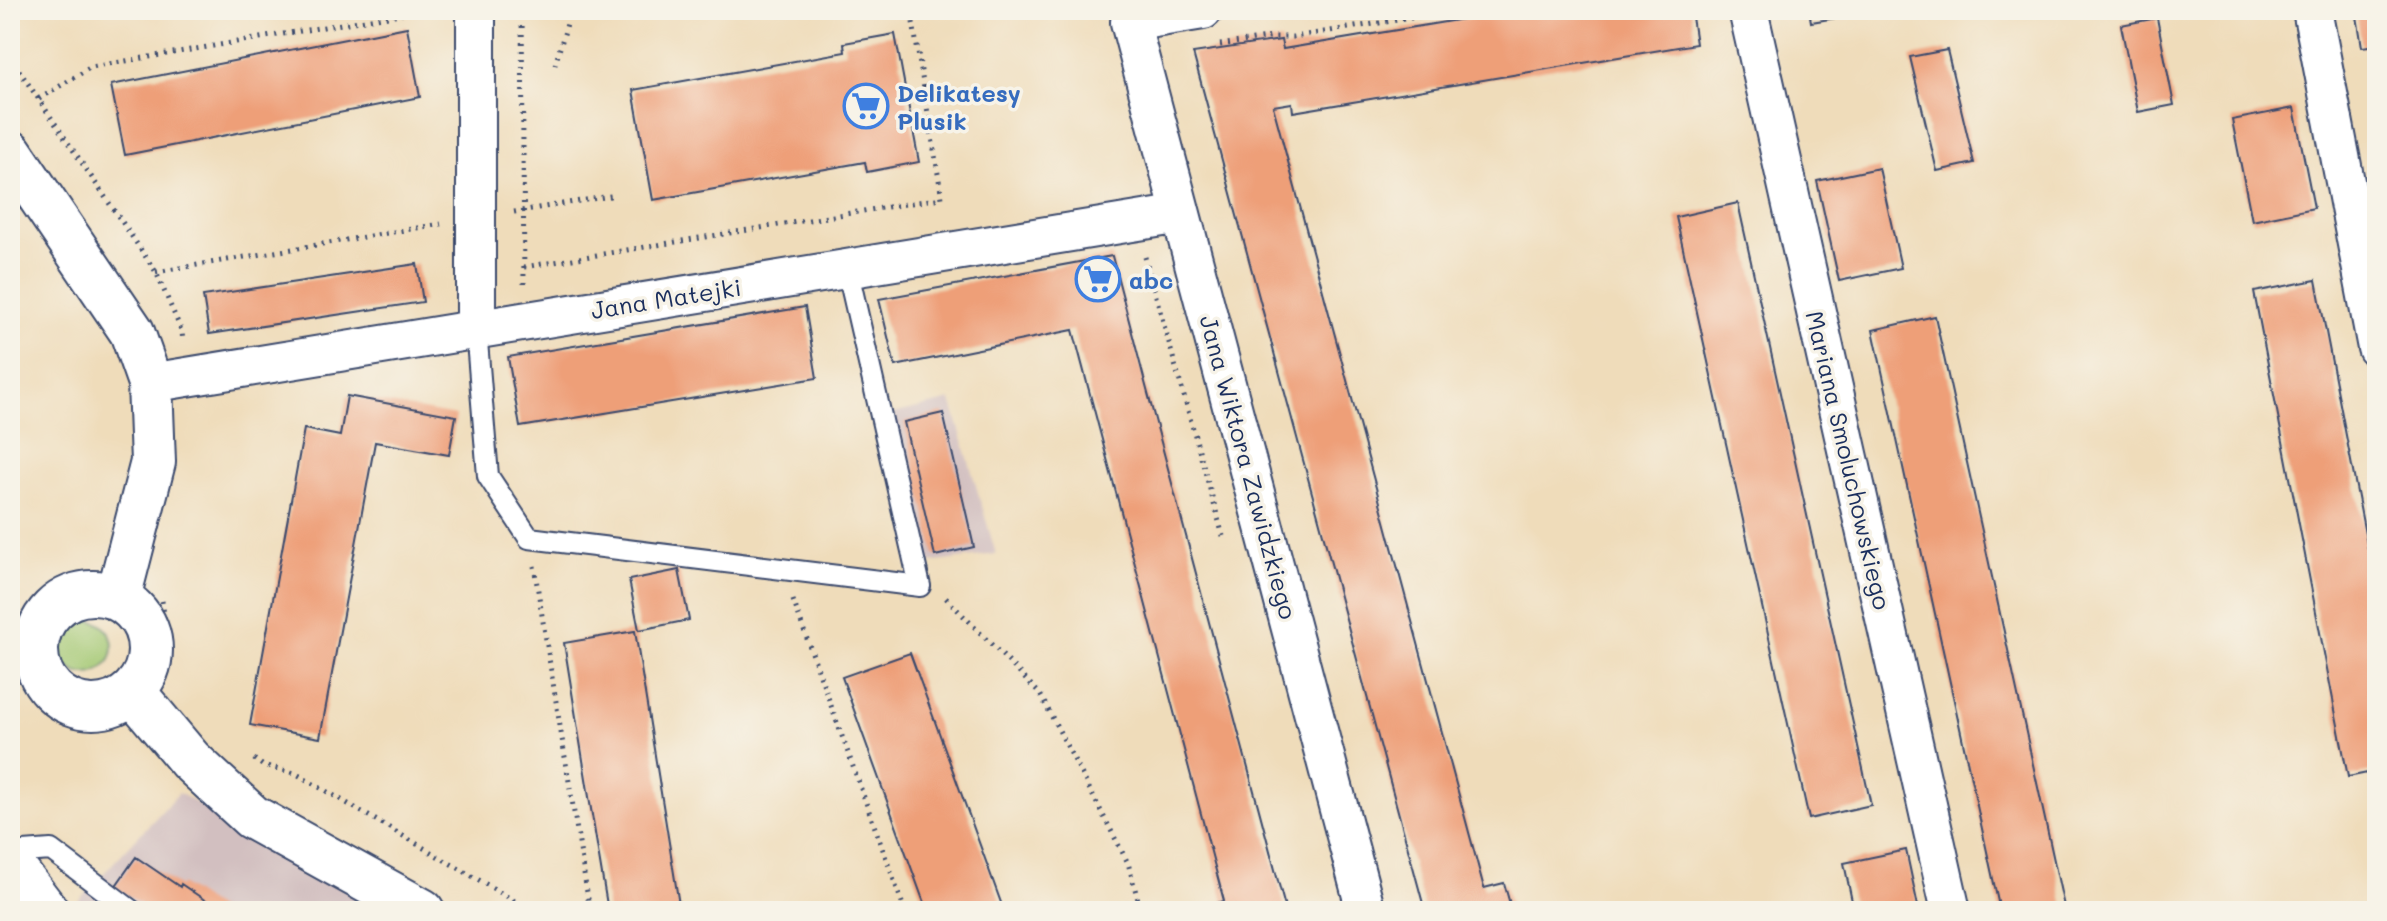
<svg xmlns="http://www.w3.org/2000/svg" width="2387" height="921" font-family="Mali,sans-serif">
<rect width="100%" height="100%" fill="#f7f3e8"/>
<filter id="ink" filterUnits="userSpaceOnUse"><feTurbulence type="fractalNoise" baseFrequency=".0125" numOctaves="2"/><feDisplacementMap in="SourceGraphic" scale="16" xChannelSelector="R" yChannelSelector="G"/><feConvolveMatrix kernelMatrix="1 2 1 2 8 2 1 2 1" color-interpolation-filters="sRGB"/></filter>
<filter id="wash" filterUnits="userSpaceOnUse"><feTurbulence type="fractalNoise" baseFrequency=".006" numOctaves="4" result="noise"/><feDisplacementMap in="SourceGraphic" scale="32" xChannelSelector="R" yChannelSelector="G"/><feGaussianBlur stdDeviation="1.8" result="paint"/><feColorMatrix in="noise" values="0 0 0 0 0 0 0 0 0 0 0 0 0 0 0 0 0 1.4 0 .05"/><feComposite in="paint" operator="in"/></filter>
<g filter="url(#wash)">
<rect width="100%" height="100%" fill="#efdcba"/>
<path fill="#d2bfc0" d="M951,400l45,154 -67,9 -36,-149z
M179,793l205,118h-311l-2,-3z"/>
<path fill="#a2c771" stroke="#5e7b68" stroke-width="2" d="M59 647a27 27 0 1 1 54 0a27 27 0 1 1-54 0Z"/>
<g id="blocks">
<path fill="#ee9f78" d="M1517,10h174l5,34 -403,68 -1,-9 -19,3 211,782 20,-5 8,28h-87l-232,-858 88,-13 2,9z
M1809,10h64v2l-62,10z
M2356,10h21v35l-15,2z
M2157,18l17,87 -36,7 -17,-87z
M407,27l13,70 -295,58 -14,-70z
M895,34l24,128 -52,10 -2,-10 -212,38 -20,-110 212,-38 -1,-9z
M1947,50l27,113 -37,8 -27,-114z
M2294,108l20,100 -62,13 -20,-101z
M1879,168l22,100 -62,13 -22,-100z
M1738,203l133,602 -62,14 -133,-602z
M1112,256l34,130 140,525h-95l33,-10 -151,-571 -178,36 -16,-67z
M417,264l6,38 -214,32 -6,-38z
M2316,280l61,316v175l-29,6 -94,-485z
M805,307l12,71 -297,49 -12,-70z
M1935,316l130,595h-65l-35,-160 -92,-421z
M347,396l109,20 -7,39 -74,-13 -55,296 -70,-13 54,-296 36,7z
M943,413l31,134 -39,9 -31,-134z
M679,570l10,50 -50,10 -10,-50z
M635,631l45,280h-72l-20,-120 -24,-148z
M910,653l94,258h-77l-85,-234z
M1906,850l13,61h-65l-10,-48z
M136,857l44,30 1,-3 40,27h-70l-36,-24z"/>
</g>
</g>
<g filter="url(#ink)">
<use href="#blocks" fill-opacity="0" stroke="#3b496c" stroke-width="2"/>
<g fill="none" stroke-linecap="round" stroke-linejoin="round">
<g stroke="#3b496c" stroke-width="24">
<path id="service" d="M476,329l12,147 41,62 391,48 -73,-318
M10,853l41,-3 81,61"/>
</g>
<g stroke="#3b496c" stroke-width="42">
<path id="minor" d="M1203,10l-73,12 236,889
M1748,10l203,901
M2312,10l65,338
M476,329v-319
M150,383l1031,-169"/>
</g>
<g stroke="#3b496c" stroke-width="48">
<path id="tertiary" d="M10,152l122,180 18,51 3,79 -35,136
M36 650a57 57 0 1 1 114 0a57 57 0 1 1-114 0Z
M133,692l57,68 62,57 170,94
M10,864l36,47"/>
</g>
<path stroke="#3b496c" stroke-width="5" stroke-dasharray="2 6" stroke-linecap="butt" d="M522,10l2,275
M1220,45l53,-8h20l167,-27
M10,57l146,215 26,60 1,10
M555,65l16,-55
M39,99l52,-32 332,-57
M514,212l102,-17
M1145,257l78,279
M524,267l418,-69 -31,-188
M156,272l285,-48
M534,566l56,345
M946,598l94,96 88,169 13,48
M793,600l112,311
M162,601l7,45 -2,21
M254,759l8,6 33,8 237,138"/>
<use href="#service" stroke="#fff" stroke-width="20"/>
<use href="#minor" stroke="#fff" stroke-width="38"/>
<use href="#tertiary" stroke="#fff" stroke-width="44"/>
</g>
</g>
<defs>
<g id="supermarket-ring" transform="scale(2.3)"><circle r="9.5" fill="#f7f3e8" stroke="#3f7fe0" stroke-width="1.5"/><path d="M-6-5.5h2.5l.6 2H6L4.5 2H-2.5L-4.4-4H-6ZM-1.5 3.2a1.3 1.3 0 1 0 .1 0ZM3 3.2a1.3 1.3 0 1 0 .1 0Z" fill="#3f7fe0"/></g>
</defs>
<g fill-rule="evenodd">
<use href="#supermarket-ring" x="866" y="106"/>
<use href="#supermarket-ring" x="1098" y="279"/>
</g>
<g text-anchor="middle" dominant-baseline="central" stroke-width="7" stroke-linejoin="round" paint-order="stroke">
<g font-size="24" font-weight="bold" fill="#366cbe" stroke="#f7f3e8" text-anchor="start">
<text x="897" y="92">Delikatesy<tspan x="897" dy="28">Plusik</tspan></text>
<text x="1129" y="279">abc</text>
</g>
<g font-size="24" fill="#1b2f5e" stroke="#f7f3e8">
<text transform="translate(666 298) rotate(-9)">Jana Matejki</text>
<text transform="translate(1849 460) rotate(77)">Mariana Smoluchowskiego</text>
<text transform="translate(1249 467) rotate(75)">Jana Wiktora Zawidzkiego</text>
</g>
</g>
<rect width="2387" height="921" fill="none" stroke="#f7f3e8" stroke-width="40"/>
</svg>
